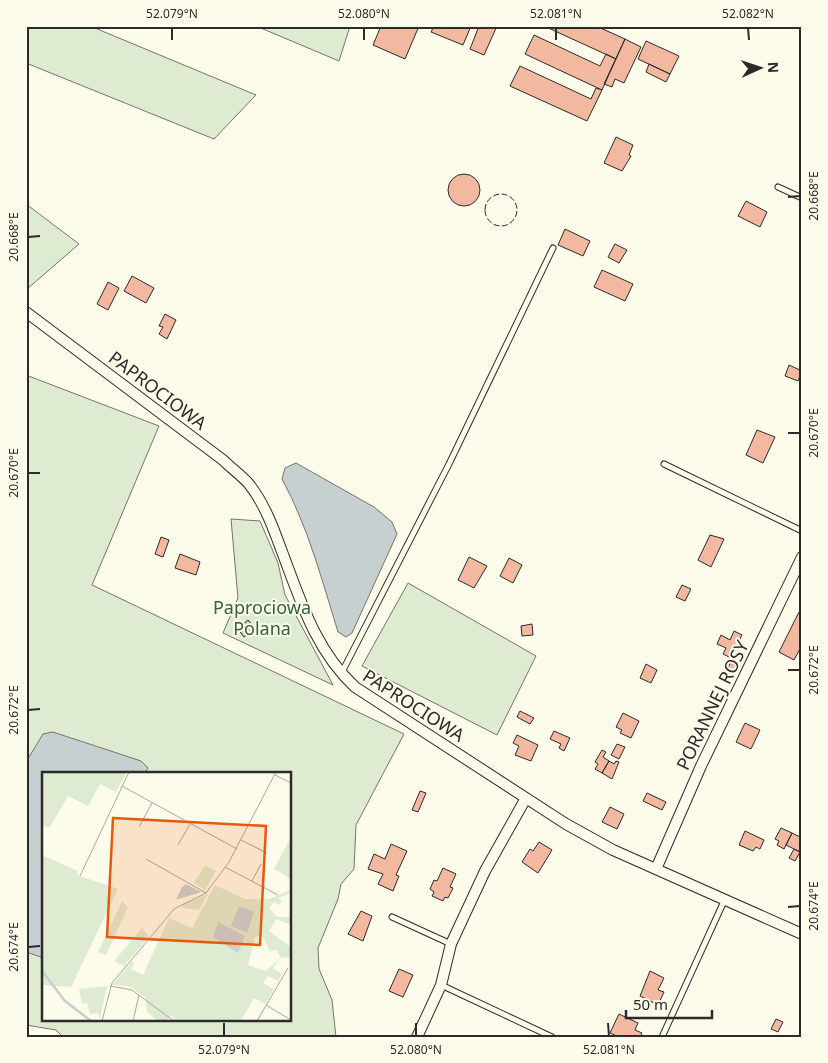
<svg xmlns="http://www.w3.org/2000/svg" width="828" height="1063" font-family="'Noto Sans',sans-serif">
<rect width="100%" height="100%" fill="#fdfbea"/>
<path fill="#deebd1" stroke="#74746e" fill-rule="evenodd" d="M26,26h64l166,69 -42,44 -188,-76z
M256,26h94l-11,35z
M26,204l53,40 -53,46z
M26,375l133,51 -67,159 312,149 -48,91 -2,44 -13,15 -3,15 -20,49 1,21 13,31 4,37h-273l-7,-7 -30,-5zM44,773h246v246h-246z
M231,519l29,2 18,42 7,32 48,90 -110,-52 15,-35z
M408,583l128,73 -39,79 -135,-69z"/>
<path fill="#c7d0d0" stroke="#74746e" d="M296,463l78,44 18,15 5,12 -45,99 -6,4 -8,-5c-16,-52 -30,-105 -56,-153l3,-11z
M53,732l88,29 7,7 -3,5h-101v185l-18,-6v-190l17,-28z"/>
<path fill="#f2b8a0" stroke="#2b2b2b" d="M381,26h38l-14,33 -32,-14z
M434,26h37l-8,19 -32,-13z
M479,26h18l-13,29 -14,-6z
M544,26h52l29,13 -9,20z
M534,35l66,31 6,-12 10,5 -14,31 -77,-36z
M625,39l16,8 -17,36 -9,-4 -3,8 -8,-3z
M646,41l33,15 -9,18 -32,-15z
M649,64l21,10 -4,8 -20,-10z
M520,66l71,33 5,-11 6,2 -15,31 -77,-35z
M616,137l17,8 -4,10 2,1 -9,15 -18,-8z
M448 190a16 16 0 1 1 32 0a16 16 0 1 1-32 0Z
M746,201l21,11 -7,15 -22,-11z
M565,229l25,12 -7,15 -25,-11z
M615,244l12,6 -8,13 -11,-6z
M602,270l31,14 -8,17 -31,-14z
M132,276l22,12 -8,15 -22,-12z
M108,282l11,6 -11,22 -11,-6z
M165,314l11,6 -9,19 -8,-5 4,-7 -4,-1z
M789,365l13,6 -4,10 -13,-5z
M757,430l18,7 -12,26 -17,-8z
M710,535l14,4 -13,28 -13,-7z
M161,537l8,3 -6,17 -8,-3z
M180,554l20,8 -4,13 -21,-7z
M469,557l18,9 -13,22 -16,-8z
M509,558l13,7 -9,18 -13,-7z
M682,585l9,4 -6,12 -9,-4z
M799,612l3,2v31l-8,15 -15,-8z
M248,620l7,8 -11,9 -6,-8z
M532,624l1,11 -11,1 -1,-10z
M734,631l8,4 -11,23 -8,-4 3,-6 -9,-4 4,-9 9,5z
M730,663l7,3 -3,8 -7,-3z
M646,664l11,6 -6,13 -11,-5z
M520,711l14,7 -4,6 -13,-7z
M623,713l16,8 -8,17 -11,-5 2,-3 -6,-3z
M745,723l15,7 -9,19 -15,-7z
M554,731l16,7 -6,13 -5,-3 2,-4 -11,-5z
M517,735l21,10 -7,16 -16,-6 4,-9 -6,-3z
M617,744l8,3 -6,12 -8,-4z
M602,750l4,2 -3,5 6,4 -7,12 -7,-4 3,-5 -3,-2z
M609,761l5,3 2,-3 3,1 -7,17 -10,-6z
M420,791l6,2 -8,19 -6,-2z
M647,793l19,9 -4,8 -19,-9z
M610,807l14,7 -7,15 -15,-7z
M781,828l11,5 -8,16 -7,-4 2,-4 -4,-2z
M745,831l19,9 -4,9 -4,-2 -3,4 -14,-6z
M792,833l10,5 -2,14 -14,-7z
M539,842l13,8 -14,23 -16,-11 8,-13 3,2z
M391,844l16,7 -11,24 3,1 -6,15 -15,-7 5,-10 -15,-5 6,-15 11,5z
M794,849l6,3 -5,9 -6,-3z
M443,868l13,6 -6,13 3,1 -5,10 -3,-1 -2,4 -11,-5 2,-4 -4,-3 4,-9 3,1z
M361,911l11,5 -9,25 -15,-7z
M399,969l14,6 -10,22 -14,-6z
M650,971l14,7 -6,12 6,2 -6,13 -18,-9z
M619,1014l19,9 -3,7 7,3 -2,4h-21l-9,-4z
M776,1019l7,3 -5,10 -7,-3z"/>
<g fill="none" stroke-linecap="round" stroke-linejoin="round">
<g stroke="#2b2b2b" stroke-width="7">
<path id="service" d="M778,187l24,11
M664,464l138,67
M341,674l108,-210 104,-216
M392,917l59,27
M441,985l111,52
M662,1037l63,-138"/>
</g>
<g stroke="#2b2b2b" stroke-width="12">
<path id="minor" d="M26,312l197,148c8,8 18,15 26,24 15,19 24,43 32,65 19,50 34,101 74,138l211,137 47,26 189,84
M656,869l45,-103 101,-209
M417,1037l24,-52 10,-41 34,-73 41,-73"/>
</g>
<use href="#service" stroke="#fdfbea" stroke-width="5"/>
<use href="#minor" stroke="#fdfbea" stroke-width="10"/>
<path stroke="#2b2b2b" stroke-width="1" stroke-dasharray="6 2.5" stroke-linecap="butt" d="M485 210a16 16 0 1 1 32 0a16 16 0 1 1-32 0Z"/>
</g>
<path fill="none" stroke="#2b2b2b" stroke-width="2" d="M172,28v12M364,28v12M556,28v12M748,28l1,12M788,197l12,-1M28,237l12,-1M788,433h12M28,473h12M788,670h12M28,710l12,-1M788,907l12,-1M28,947l12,-1M224,1023v13M416,1023v13M608,1023l1,13"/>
<g text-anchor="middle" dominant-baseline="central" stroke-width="4" stroke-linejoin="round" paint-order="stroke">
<g font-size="18" fill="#2b2b2b" stroke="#fdfbea">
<text transform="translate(158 390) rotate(37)">PAPROCIOWA</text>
<text transform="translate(414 705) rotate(33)">PAPROCIOWA</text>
<text transform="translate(712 705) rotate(-64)">PORANNEJ ROSY</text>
</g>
<g font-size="18" fill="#34623c" stroke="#fdfbea">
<text x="262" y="607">Paprociowa<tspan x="262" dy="21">Polana</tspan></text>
</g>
</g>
<g transform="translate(42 772)">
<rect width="249" height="249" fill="#fdfbea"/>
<path d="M0,0h82l2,1 -10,19 -16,-8 -12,22 -20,-10 -19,32 -7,-3zM249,65v42l-17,-10zM0,83l36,16 -1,4 41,14 -47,98 -29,-2zM163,93l11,6 -11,19 -11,-7zM173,113l30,14h24l22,-9v3l-13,5 4,2 -3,5 -5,-3 -5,6 8,9h14v8l-15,-6 -7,12 22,16v10l-10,1 -5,-9 -6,3 -8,-17 -7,2 -7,28 18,6 14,-12 -7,9 9,6 -4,7 -10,-5 -5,7 11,6 -9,15 -11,-6 -13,23h-64l-6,-5 -5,5h-8l-11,-9 -1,-14 -17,-12 -17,-1 20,-24 2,3 -3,5 12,6 26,-57 23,10zM166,122l-9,16 -16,-2v-4zM80,129l6,6 -22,48 -8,-3zM100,156l7,8 -25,30 -10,-5zM66,214l-3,8 -5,25 -2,-6 -8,1 -3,-11 -5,1 -3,-15z" fill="#deebd1"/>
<path d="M144,112l15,8 -25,8 6,-13zM197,134l15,6 -7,21 -16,-7zM176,150l27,14 -7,17 -25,-16z" fill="#c7d0d0"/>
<path fill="none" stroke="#c7d0d0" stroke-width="2.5" d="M0,199l23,30 26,20"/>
<path fill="none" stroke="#a9a89e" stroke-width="1" d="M233,3l16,8M80,14l115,63M97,55l13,-24M199,68l26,13M136,73l12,-21M104,87l60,34M183,95l53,28M38,104l49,-104M210,109l9,-17M68,214l22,4 42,31M224,233l25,15M60,249l10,-38 62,-74 32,-16 23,-31 47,-90M91,249l6,-26M215,249l31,-53"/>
<path fill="#e8590c" fill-opacity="0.15" stroke="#e8590c" stroke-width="2.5" d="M71,46l153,8 -6,119 -153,-8z"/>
<rect width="249" height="249" fill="none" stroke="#2b2b2b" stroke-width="2.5"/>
</g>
<rect width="828" height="1063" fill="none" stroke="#fdfbea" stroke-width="55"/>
<g transform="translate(760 68) rotate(87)" stroke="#fdfbea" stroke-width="4" paint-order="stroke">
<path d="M0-4L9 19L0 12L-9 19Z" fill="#2b2b2b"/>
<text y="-8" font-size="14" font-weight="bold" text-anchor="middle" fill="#2b2b2b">N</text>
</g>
<path d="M626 1010v8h86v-8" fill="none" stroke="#2b2b2b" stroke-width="2.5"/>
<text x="633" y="1010" font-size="15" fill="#2b2b2b" stroke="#fdfbea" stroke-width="4" paint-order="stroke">50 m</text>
<rect x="28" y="28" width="772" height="1008" fill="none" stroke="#2b2b2b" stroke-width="2"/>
<g font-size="12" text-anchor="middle" fill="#2b2b2b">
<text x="172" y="18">52.079°N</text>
<text x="364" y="18">52.080°N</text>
<text x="556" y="18">52.081°N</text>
<text x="748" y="18">52.082°N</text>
<text transform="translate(814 196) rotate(-90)" y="4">20.668°E</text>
<text transform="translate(14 237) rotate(-90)" y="4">20.668°E</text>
<text transform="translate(814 433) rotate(-90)" y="4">20.670°E</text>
<text transform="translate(14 473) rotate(-90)" y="4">20.670°E</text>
<text transform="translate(814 670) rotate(-90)" y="4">20.672°E</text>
<text transform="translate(14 710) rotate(-90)" y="4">20.672°E</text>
<text transform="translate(814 906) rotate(-90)" y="4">20.674°E</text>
<text transform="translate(14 947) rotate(-90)" y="4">20.674°E</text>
<text x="224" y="1054">52.079°N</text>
<text x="416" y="1054">52.080°N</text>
<text x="609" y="1054">52.081°N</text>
</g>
</svg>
